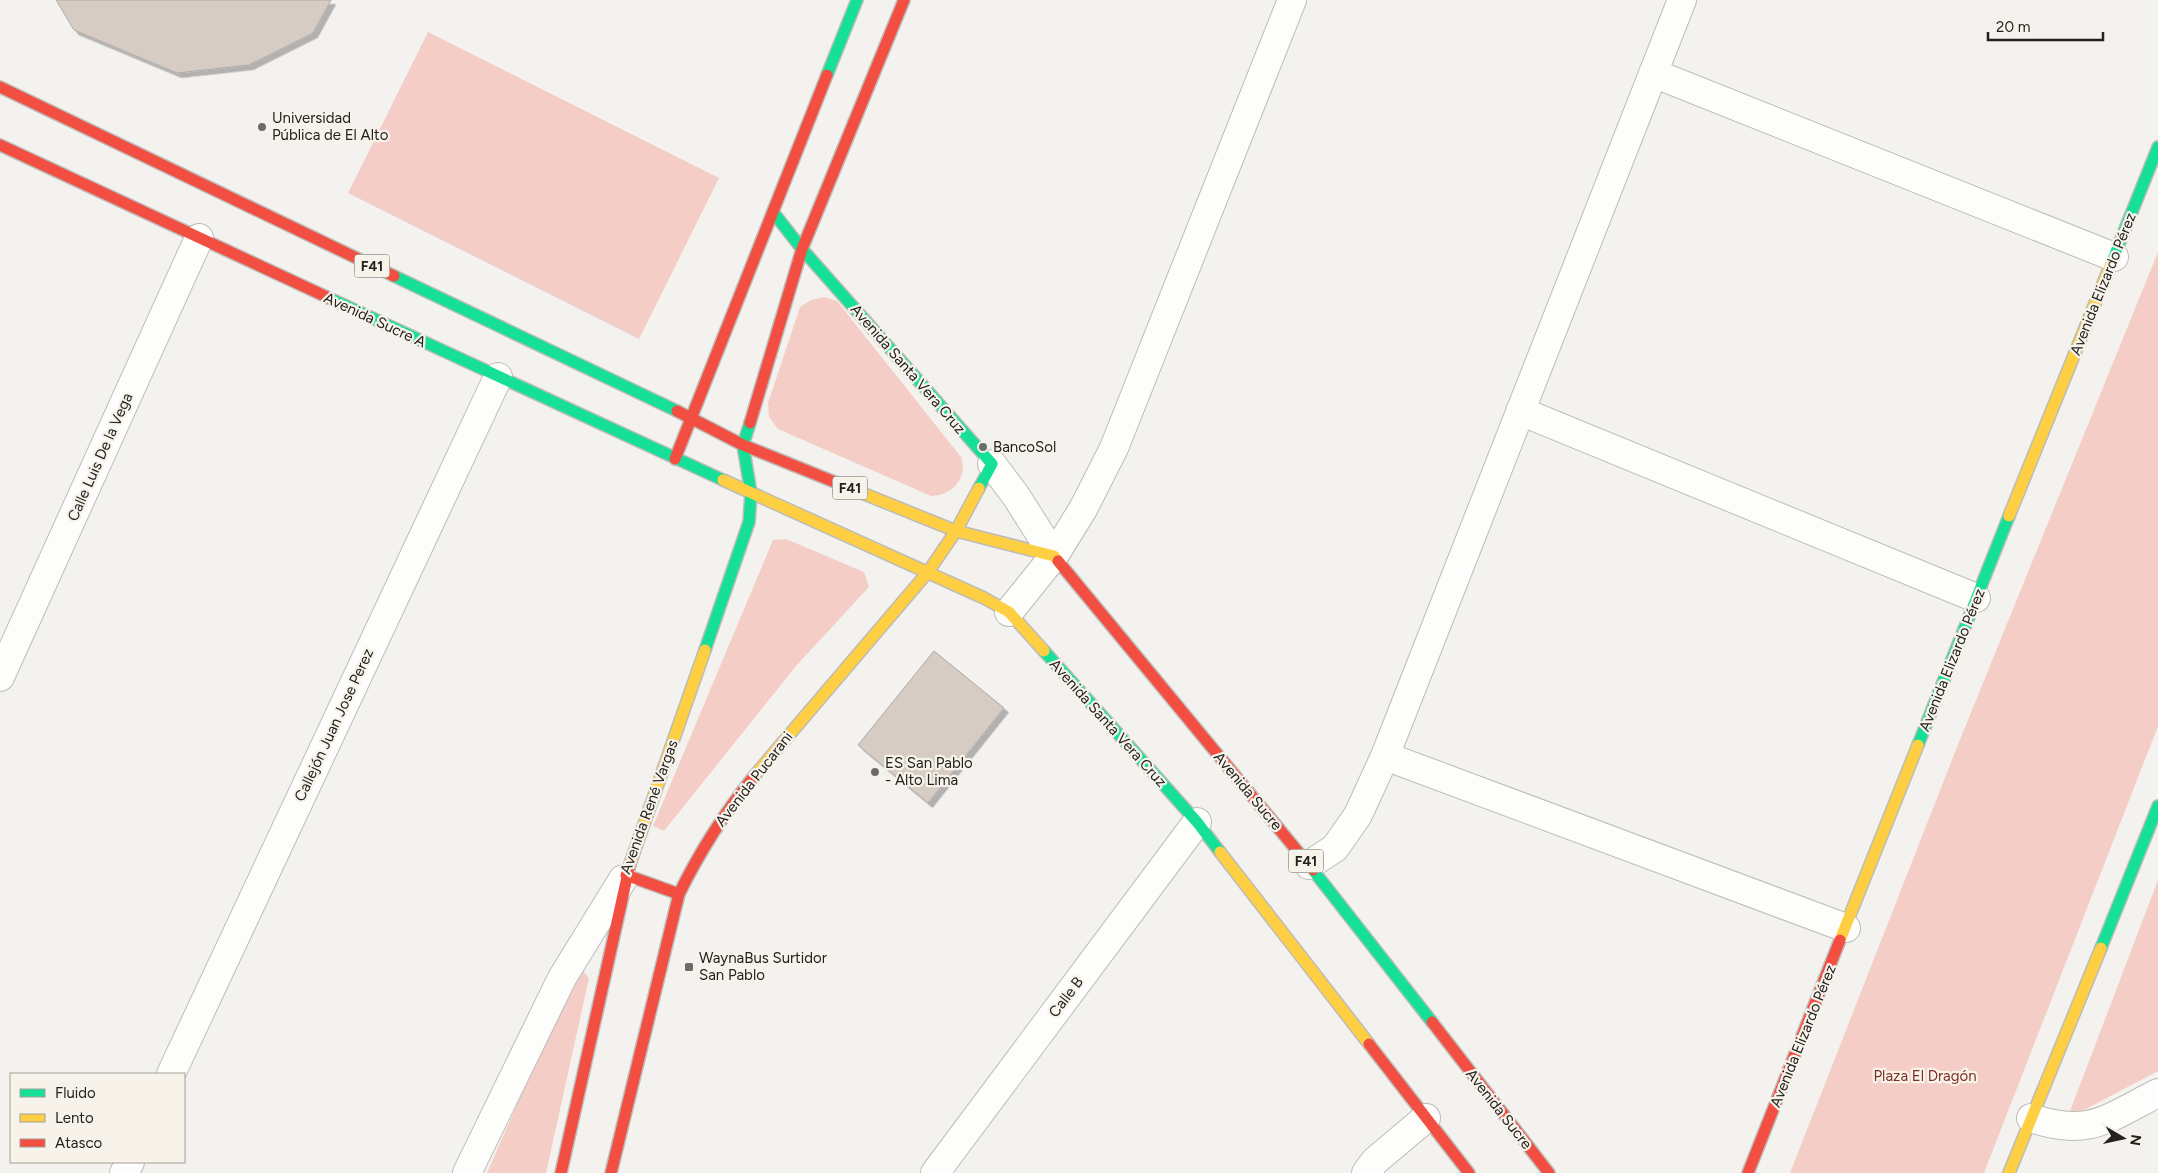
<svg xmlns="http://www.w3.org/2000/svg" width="2158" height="1173" font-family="Figtree,sans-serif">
<defs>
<filter id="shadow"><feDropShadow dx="4.5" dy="4.5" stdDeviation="0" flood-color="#0004"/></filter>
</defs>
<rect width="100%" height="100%" fill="#f4f2ee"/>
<path fill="#f4cec6" d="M428,32l291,146 -80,161 -291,-146z
M2158,252v474l-174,447h-194l167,-426z
M824,297l13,4 124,156c7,21 -8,38 -30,39l-153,-67 -9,-12 -1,-14 32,-96 11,-7z
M786,539l78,33 5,15 -73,79 -132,165 -11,-5 120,-286z
M2158,880v191l-91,48z
M578,965l11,13 -43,195h-59z"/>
<path fill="#d7ccc3" stroke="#acaaa8" filter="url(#shadow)" d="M56,0h275l-18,33 -64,32 -72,8 -103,-43z
M934,651l70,57 -76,95 -70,-58z"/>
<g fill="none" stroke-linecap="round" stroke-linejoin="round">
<g stroke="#bdbcb9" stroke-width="30">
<path id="street" d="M1653,73l461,184
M1520,411l456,187
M992,464l24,32 38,60
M1009,612l45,-56 29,-47 31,-61 178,-448
M0,677l199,-439
M1385,756l461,172
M1309,865l26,-17 23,-33 27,-59 297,-756
M171,1074l327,-697
M2031,1118c58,20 77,0 127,-25
M124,1173l6,-11
M467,1173l95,-195 61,-99
M935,1173l262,-351
M1366,1173l9,-12 51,-43"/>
</g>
<g stroke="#bdbcb9" stroke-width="14">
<path id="fast" d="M827,75l30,-75
M773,212l29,37 190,215 -13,24
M2111,264l47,-117
M394,276l283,135
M329,298l394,182
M705,650l44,-128 2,-29 -8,-48 7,-22
M1044,651l153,171 23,30
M1918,745l91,-229
M1313,870l119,152
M2101,948l57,-142"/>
</g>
<g stroke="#bdbcb9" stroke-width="14">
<path id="slow" d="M723,480l261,118 25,14 35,39
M852,489l104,42 98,25 4,5
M2009,516l102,-252
M755,775l173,-203 28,-41 23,-43
M1220,852l149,192
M630,864l75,-214
M1840,940l78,-195
M2009,1173l92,-225"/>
</g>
<g stroke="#bdbcb9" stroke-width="14">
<path id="jam" d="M0,87l394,189
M0,145l329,153
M677,411l66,34 109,44
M750,423l52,-174 102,-249
M675,459l152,-384
M1058,561l255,309
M626,875l53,19
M1432,1022l117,151
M1369,1044l100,129
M561,1173l69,-309
M611,1173l68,-279c21,-43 46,-82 76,-119
M1748,1173l92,-233"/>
</g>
<use href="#street" stroke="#fdfdfc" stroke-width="28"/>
<use href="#fast" stroke="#16e098" stroke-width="11"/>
<use href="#slow" stroke="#ffcf43" stroke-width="11"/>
<use href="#jam" stroke="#f24e42" stroke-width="11"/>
</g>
<g fill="#6c6b67" stroke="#f7f3eb" stroke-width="2">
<circle cx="262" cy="127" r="5"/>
<circle cx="983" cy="447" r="5"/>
<circle cx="875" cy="772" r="5"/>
<rect x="684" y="962" width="10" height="10" rx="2.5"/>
</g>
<g text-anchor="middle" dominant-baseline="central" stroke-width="4.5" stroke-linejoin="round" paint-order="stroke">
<g fill="#f7f3eb" stroke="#63615c" stroke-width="1">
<rect x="354.5" y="254.5" width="35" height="23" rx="4"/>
<rect x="832.5" y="476.5" width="35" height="23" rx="4"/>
<rect x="1288.5" y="849.5" width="35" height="23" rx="4"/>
</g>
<g font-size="14" font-weight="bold" fill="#23221f">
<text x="372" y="266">F41</text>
<text x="850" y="488">F41</text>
<text x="1306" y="861">F41</text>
</g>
<g font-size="15" fill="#23221f" stroke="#f7f3eb" text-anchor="start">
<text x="272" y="118">Universidad<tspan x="272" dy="17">Pública de El Alto</tspan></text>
<text x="993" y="447">BancoSol</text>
<text x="885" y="763">ES San Pablo<tspan x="885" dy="17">- Alto Lima</tspan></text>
<text x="699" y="958">WaynaBus Surtidor<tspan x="699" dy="17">San Pablo</tspan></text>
</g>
<g font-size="15" fill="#23221f" stroke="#f7f3eb">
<text transform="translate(2103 284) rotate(-68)">Avenida Elizardo Pérez</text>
<text transform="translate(375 320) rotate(25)">Avenida Sucre A</text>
<text transform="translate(908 369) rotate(49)">Avenida Santa Vera Cruz</text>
<text transform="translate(100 457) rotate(-66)">Calle Luis De la Vega</text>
<text transform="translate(1952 660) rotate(-68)">Avenida Elizardo Pérez</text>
<text transform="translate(1108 723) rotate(48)">Avenida Santa Vera Cruz</text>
<text transform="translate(334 725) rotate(-65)">Callejón Juan Jose Perez</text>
<text transform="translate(754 779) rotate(-52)">Avenida Pucarani</text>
<text transform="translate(1248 791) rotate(50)">Avenida Sucre</text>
<text transform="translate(649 807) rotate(-70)">Avenida René Vargas</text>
<text transform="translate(1066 997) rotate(-53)">Calle B</text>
<text transform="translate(1803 1036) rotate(-68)">Avenida Elizardo Pérez</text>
<text transform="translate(1499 1109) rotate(52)">Avenida Sucre</text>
</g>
<g font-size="15" fill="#7d2f24" stroke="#f7f3eb">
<text x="1925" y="1076">Plaza El Dragón</text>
</g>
</g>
<rect x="10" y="1073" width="175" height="90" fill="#f7f3eb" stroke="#a29f99"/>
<rect x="20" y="1089" width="25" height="8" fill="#16e098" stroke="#a29f99"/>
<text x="55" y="1098" font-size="15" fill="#23221f">Fluido</text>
<rect x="20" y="1114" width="25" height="8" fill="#ffcf43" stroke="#a29f99"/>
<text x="55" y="1123" font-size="15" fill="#23221f">Lento</text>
<rect x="20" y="1139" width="25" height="8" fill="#f24e42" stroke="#a29f99"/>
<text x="55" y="1148" font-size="15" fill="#23221f">Atasco</text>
<g transform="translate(2123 1138) rotate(99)" stroke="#f7f3eb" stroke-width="4" paint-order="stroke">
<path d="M0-4L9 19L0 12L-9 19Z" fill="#23221f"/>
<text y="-8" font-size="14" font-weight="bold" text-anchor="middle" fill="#23221f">N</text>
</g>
<path d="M1988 32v8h115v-8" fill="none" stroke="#23221f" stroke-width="2.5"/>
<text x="1996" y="32" font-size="15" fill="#23221f" stroke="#f7f3eb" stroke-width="4" paint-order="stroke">20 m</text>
</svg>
